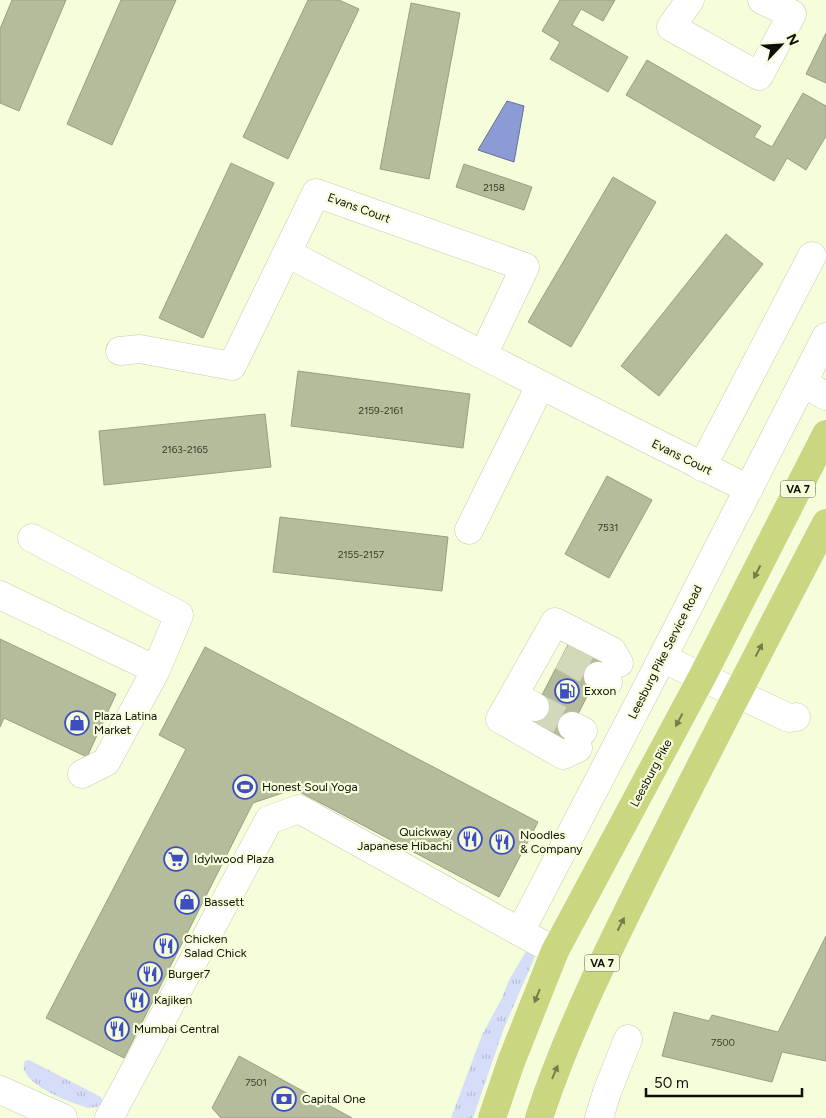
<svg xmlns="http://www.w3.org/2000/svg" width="826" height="1118" font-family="Figtree,sans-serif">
<defs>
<pattern id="grass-tufts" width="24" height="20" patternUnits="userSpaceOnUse" patternTransform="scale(1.25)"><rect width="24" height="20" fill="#d5ddf9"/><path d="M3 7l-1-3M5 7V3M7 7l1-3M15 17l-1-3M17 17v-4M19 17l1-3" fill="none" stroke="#b6bcd4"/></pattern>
</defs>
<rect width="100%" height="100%" fill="#f5fddb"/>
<path fill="url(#grass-tufts)" d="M528,948l7,7 -2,6 -29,67 -31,90h-22l31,-83 20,-37 7,-18z
M29,1060l72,37 2,5 -6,5 -9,1c-15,-4 -74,-26 -63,-47z"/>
<path fill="#8b9bd6" stroke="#657197" d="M507,101l17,5 -10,56 -36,-12z"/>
<path fill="#b5bc9c" stroke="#99a081" d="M12,0h54l-47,111 -19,-8v-74z
M121,0h55l-64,145 -45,-21z
M308,0h31l20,9 -71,150 -45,-22z
M560,0h55l-12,21 -22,-12 -9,16 56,32 -20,35 -58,-33 10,-17 -18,-11z
M411,3l49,10 -31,166 -49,-10z
M826,33v50l-20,-9z
M647,60l114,66 -7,11 18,10 31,-54 23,13v30l-20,34 -19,-12 -13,23 -148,-86z
M231,163l43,20 -71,155 -44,-20z
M464,164l68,23 -8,23 -68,-23z
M613,177l43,25 -85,145 -43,-25z
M726,234l37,30 -104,132 -38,-30z
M298,371l172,23 -7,54 -172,-22z
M265,414l6,53 -167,18 -5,-54z
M607,476l45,24 -43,78 -44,-24z
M280,517l168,20 -6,54 -169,-19z
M572,637l36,19 -45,87 -36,-19z
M0,639l116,55 -29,63 -83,-39 -4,9z
M205,647l333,175 -39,75 -205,-108 -41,14 -129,255 -78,-40 140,-269 -27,-14z
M826,936v125l-44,-9 -10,30 -110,-26 12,-44 35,9 3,-6 66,17z
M239,1056l113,62h-131l-9,-10z"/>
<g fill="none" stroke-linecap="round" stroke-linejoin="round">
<path stroke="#d2d9bb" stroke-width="28" stroke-dasharray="28 14" stroke-linecap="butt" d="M562,656l36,20
M535,707l37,19"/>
<g stroke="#c5cdac" stroke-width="29">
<path id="minor" d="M690,0l-19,27 88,49 33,-62 -30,-14
M287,253c153,80 306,160 462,236
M120,351l20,-2 92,17 84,-173 209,74 -42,88
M803,383l23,13
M702,467l110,-211
M469,530l71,-144
M0,595l156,75 23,-55 -147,-77
M662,658l127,60 7,-1
M598,676l10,6
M514,695l21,12
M572,726l11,5
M578,748l-15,7 -63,-36 55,-97 57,29 7,12
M82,774l24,-12 50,-92
M555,951l-35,-19 133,-256 173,-339
M0,1090l63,28
M109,1118l160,-298 30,-11 221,123
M599,1118l8,-26 21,-53"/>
</g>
<g stroke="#fff" stroke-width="29">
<path id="major" d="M492,1118l19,-56 44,-111 147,-274 124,-243
M539,1118c30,-92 75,-179 118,-266 55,-110 112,-220 169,-329"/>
</g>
<use href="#minor" stroke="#fff" stroke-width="28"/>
<use href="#major" stroke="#cad680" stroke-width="28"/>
</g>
<defs><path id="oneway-solid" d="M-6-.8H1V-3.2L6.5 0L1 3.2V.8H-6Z" transform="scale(1.25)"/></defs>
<g fill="#757c49">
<use href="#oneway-solid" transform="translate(757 572) rotate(117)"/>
<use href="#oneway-solid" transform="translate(759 650) rotate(-62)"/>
<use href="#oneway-solid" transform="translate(679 720) rotate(118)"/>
<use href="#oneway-solid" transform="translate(621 924) rotate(-63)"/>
<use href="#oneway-solid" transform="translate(537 996) rotate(112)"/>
<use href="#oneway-solid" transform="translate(555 1072) rotate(-67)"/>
</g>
<defs>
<g id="fuel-ring" transform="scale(1.25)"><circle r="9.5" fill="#f5fddb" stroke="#3e4dc0" stroke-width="1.5"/><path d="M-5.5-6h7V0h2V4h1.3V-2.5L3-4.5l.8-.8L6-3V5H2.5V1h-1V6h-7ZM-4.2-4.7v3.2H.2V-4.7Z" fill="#3e4dc0"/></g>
<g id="shop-ring" transform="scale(1.25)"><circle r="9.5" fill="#f5fddb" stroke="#3e4dc0" stroke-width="1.5"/><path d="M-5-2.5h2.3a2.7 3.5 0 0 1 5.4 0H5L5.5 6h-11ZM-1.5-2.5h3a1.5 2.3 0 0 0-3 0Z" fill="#3e4dc0"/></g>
<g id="stadium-ring" transform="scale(1.25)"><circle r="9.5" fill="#f5fddb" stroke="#3e4dc0" stroke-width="1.5"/><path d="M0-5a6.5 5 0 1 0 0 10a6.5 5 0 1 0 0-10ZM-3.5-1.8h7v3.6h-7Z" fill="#3e4dc0"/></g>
<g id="restaurant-ring" transform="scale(1.25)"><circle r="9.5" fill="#f5fddb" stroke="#3e4dc0" stroke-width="1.5"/><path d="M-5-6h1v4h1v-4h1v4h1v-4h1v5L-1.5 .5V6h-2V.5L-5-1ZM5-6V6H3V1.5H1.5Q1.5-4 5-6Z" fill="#3e4dc0"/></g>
<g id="supermarket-ring" transform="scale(1.25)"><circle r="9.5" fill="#f5fddb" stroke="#3e4dc0" stroke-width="1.5"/><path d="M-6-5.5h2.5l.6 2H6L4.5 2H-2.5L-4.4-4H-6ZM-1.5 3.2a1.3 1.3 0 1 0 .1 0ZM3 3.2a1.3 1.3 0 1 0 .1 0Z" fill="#3e4dc0"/></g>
<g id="bank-ring" transform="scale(1.25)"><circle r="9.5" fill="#f5fddb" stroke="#3e4dc0" stroke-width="1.5"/><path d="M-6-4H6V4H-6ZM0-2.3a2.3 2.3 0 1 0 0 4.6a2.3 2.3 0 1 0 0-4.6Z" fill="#3e4dc0"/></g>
</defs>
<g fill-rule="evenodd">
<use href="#fuel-ring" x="567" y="691"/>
<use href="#shop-ring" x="77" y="723"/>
<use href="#stadium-ring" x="245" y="787"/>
<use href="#restaurant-ring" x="470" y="839"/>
<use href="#restaurant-ring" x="502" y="842"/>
<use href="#supermarket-ring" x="176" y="859"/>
<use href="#shop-ring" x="187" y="902"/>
<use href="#restaurant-ring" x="166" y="946"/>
<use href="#restaurant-ring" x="150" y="974"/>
<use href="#restaurant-ring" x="137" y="1000"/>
<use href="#restaurant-ring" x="117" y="1029"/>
<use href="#bank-ring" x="284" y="1099"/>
</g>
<g text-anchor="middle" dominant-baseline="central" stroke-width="4.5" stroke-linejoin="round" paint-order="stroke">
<g font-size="10" fill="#373a2b">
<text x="494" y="187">2158</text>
<text x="381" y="410">2159-2161</text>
<text x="185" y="449">2163-2165</text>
<text x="608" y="527">7531</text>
<text x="361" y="554">2155-2157</text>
<text x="723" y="1042">7500</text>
<text x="256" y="1082">7501</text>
</g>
<g fill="#f5fddb" stroke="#535645" stroke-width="1">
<rect x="780.5" y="480.5" width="35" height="17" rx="4"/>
<rect x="584.5" y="954.5" width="35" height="17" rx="4"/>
</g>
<g font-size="11" font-weight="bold" fill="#0d0f05">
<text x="798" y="489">VA 7</text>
<text x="602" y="963">VA 7</text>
</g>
<g font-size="12" fill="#0d0f05" stroke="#f5fddb">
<text transform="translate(359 208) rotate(20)">Evans Court</text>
<text transform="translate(682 457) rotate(26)">Evans Court</text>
<text transform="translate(665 652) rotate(-63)">Leesburg Pike Service Road</text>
<text transform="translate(651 773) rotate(-62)">Leesburg Pike</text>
</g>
<g font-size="12" fill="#0d0f05" stroke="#f5fddb" text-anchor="start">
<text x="584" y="691">Exxon</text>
<text x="94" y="716">Plaza Latina<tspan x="94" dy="14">Market</tspan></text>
<text x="262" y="787">Honest Soul Yoga</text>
<text x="452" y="832" text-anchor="end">Quickway<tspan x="452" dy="14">Japanese Hibachi</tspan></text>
<text x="520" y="835">Noodles<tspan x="520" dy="14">&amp; Company</tspan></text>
<text x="194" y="859">Idylwood Plaza</text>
<text x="204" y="902">Bassett</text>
<text x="184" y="939">Chicken<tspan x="184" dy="14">Salad Chick</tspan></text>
<text x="168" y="974">Burger7</text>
<text x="154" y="1000">Kajiken</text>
<text x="134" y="1029">Mumbai Central</text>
<text x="302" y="1099">Capital One</text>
</g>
</g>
<g transform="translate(781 45) rotate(65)" stroke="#f5fddb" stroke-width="4" paint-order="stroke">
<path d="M0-4L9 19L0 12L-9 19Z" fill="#0d0f05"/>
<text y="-8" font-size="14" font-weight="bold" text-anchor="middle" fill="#0d0f05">N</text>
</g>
<path d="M646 1088v8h156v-8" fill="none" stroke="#0d0f05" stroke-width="2.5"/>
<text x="654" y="1088" font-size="15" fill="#0d0f05" stroke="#f5fddb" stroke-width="4" paint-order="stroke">50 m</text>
</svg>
